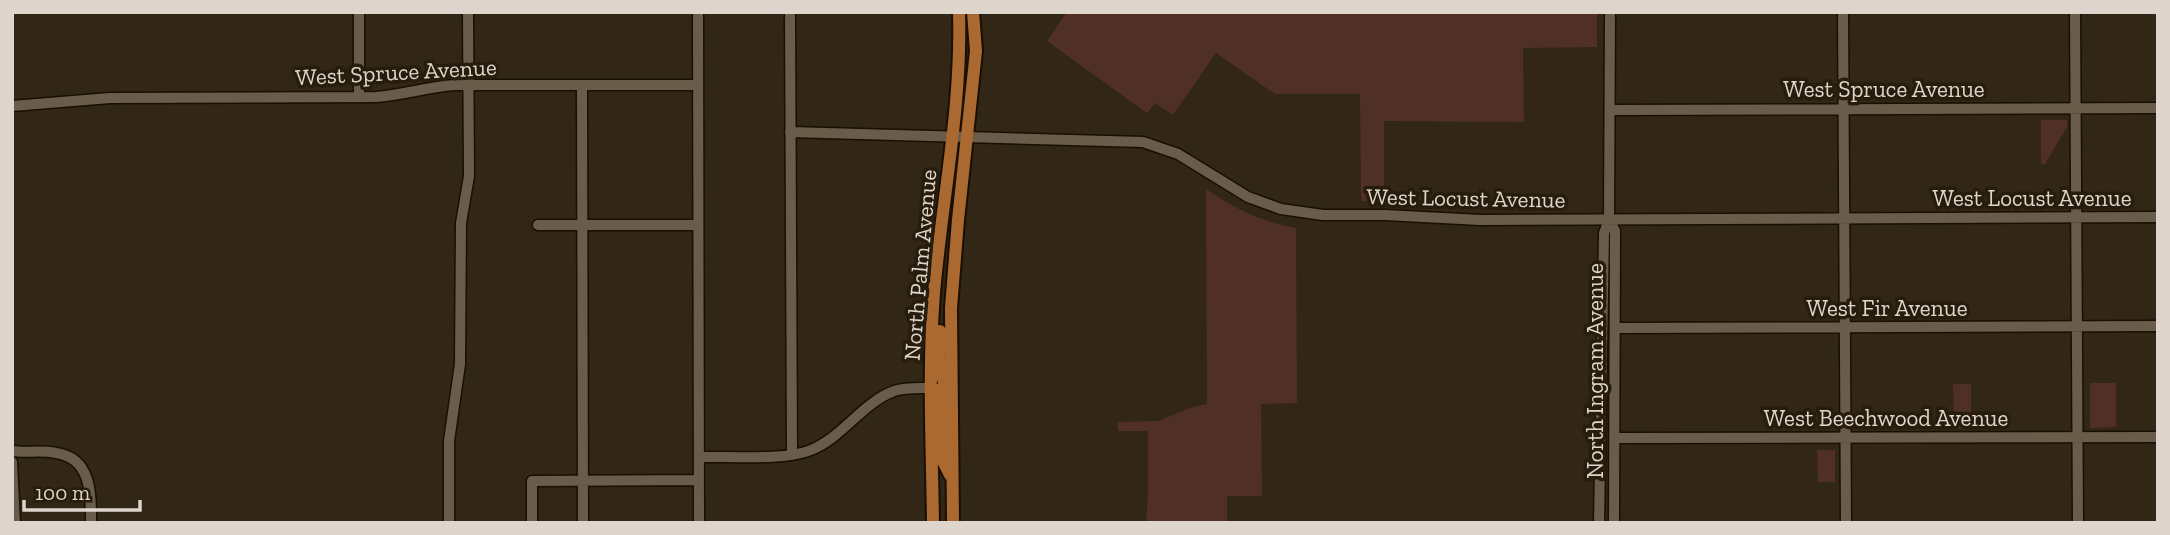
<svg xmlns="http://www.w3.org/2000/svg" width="2170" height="535" font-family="'Zilla Slab',serif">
<rect width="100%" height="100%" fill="#322616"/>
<path fill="#502f27" d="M1067,12h530v35l-74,1 1,74 -140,-1v80h-23l-1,-107h-85l-59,-41 -43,62 -18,-12 -8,10 -100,-72z
M2041,120h26v7l-22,37h-4z
M1206,189c28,20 57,33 90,39l1,175 -36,1 1,92h-35v27h-81l2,-27v-65h-30v-9l40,-1 32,-13 17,-4z
M2090,383h26v44l-26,1z
M1953,384h18v44h-17z
M1817,450h18v32h-17z"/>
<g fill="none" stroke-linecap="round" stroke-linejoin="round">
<g stroke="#190f02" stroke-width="13">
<path id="minor" d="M359,12v85
M698,12l1,511
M790,12l2,443
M1843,12l3,511
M2075,12l3,511
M582,85l1,438
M12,106l98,-8 266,-1c27,-2 51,-10 78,-12h244
M1610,110l548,-2
M790,132l353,10 35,12 70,43 33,12 42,6h62l95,5 678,-3
M1609,220l6,11 -1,292
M538,225h160
M1616,328l542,-2
M1615,438l543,-1
M12,451c15,2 30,-1 44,2 36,5 35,42 35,70
M699,457c30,-1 86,4 112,-7 32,-13 51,-47 83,-59 12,-4 25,-3 37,-3
M12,462l3,61
M449,523v-82l11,-77 1,-141 8,-47 -1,-164
M532,523v-42l167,-1
M1599,523l5,-290 5,-13 1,-208"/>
</g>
<g stroke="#190f02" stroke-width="16">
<path id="major" d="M940,331c0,19 -5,47 11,60
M931,388l6,2 5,11 1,60 7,14
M933,523c-1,-76 -5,-154 1,-230 8,-94 28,-186 25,-281
M953,523l-2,-215 7,-88 18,-169 -3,-39"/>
</g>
<use href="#minor" stroke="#6a5c4a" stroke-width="10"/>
<use href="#major" stroke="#aa6931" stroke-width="12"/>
</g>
<g text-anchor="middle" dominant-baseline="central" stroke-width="7" stroke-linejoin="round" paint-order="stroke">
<g font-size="23" fill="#ded6cc" stroke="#281c0c">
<text transform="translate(396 72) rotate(-3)">West Spruce Avenue</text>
<text x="1884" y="89">West Spruce Avenue</text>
<text transform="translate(1466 198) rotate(1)">West Locust Avenue</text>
<text x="2032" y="198">West Locust Avenue</text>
<text transform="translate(920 265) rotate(-85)">North Palm Avenue</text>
<text x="1887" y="308">West Fir Avenue</text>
<text transform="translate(1595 371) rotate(-90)">North Ingram Avenue</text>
<text x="1886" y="418">West Beechwood Avenue</text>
</g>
</g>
<rect width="2170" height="535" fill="none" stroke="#ded6cc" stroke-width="28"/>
<path d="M24 500v10h116v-10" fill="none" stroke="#ded6cc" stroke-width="3.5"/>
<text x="35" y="500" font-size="21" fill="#ded6cc" stroke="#281c0c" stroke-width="5" paint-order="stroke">100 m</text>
</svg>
